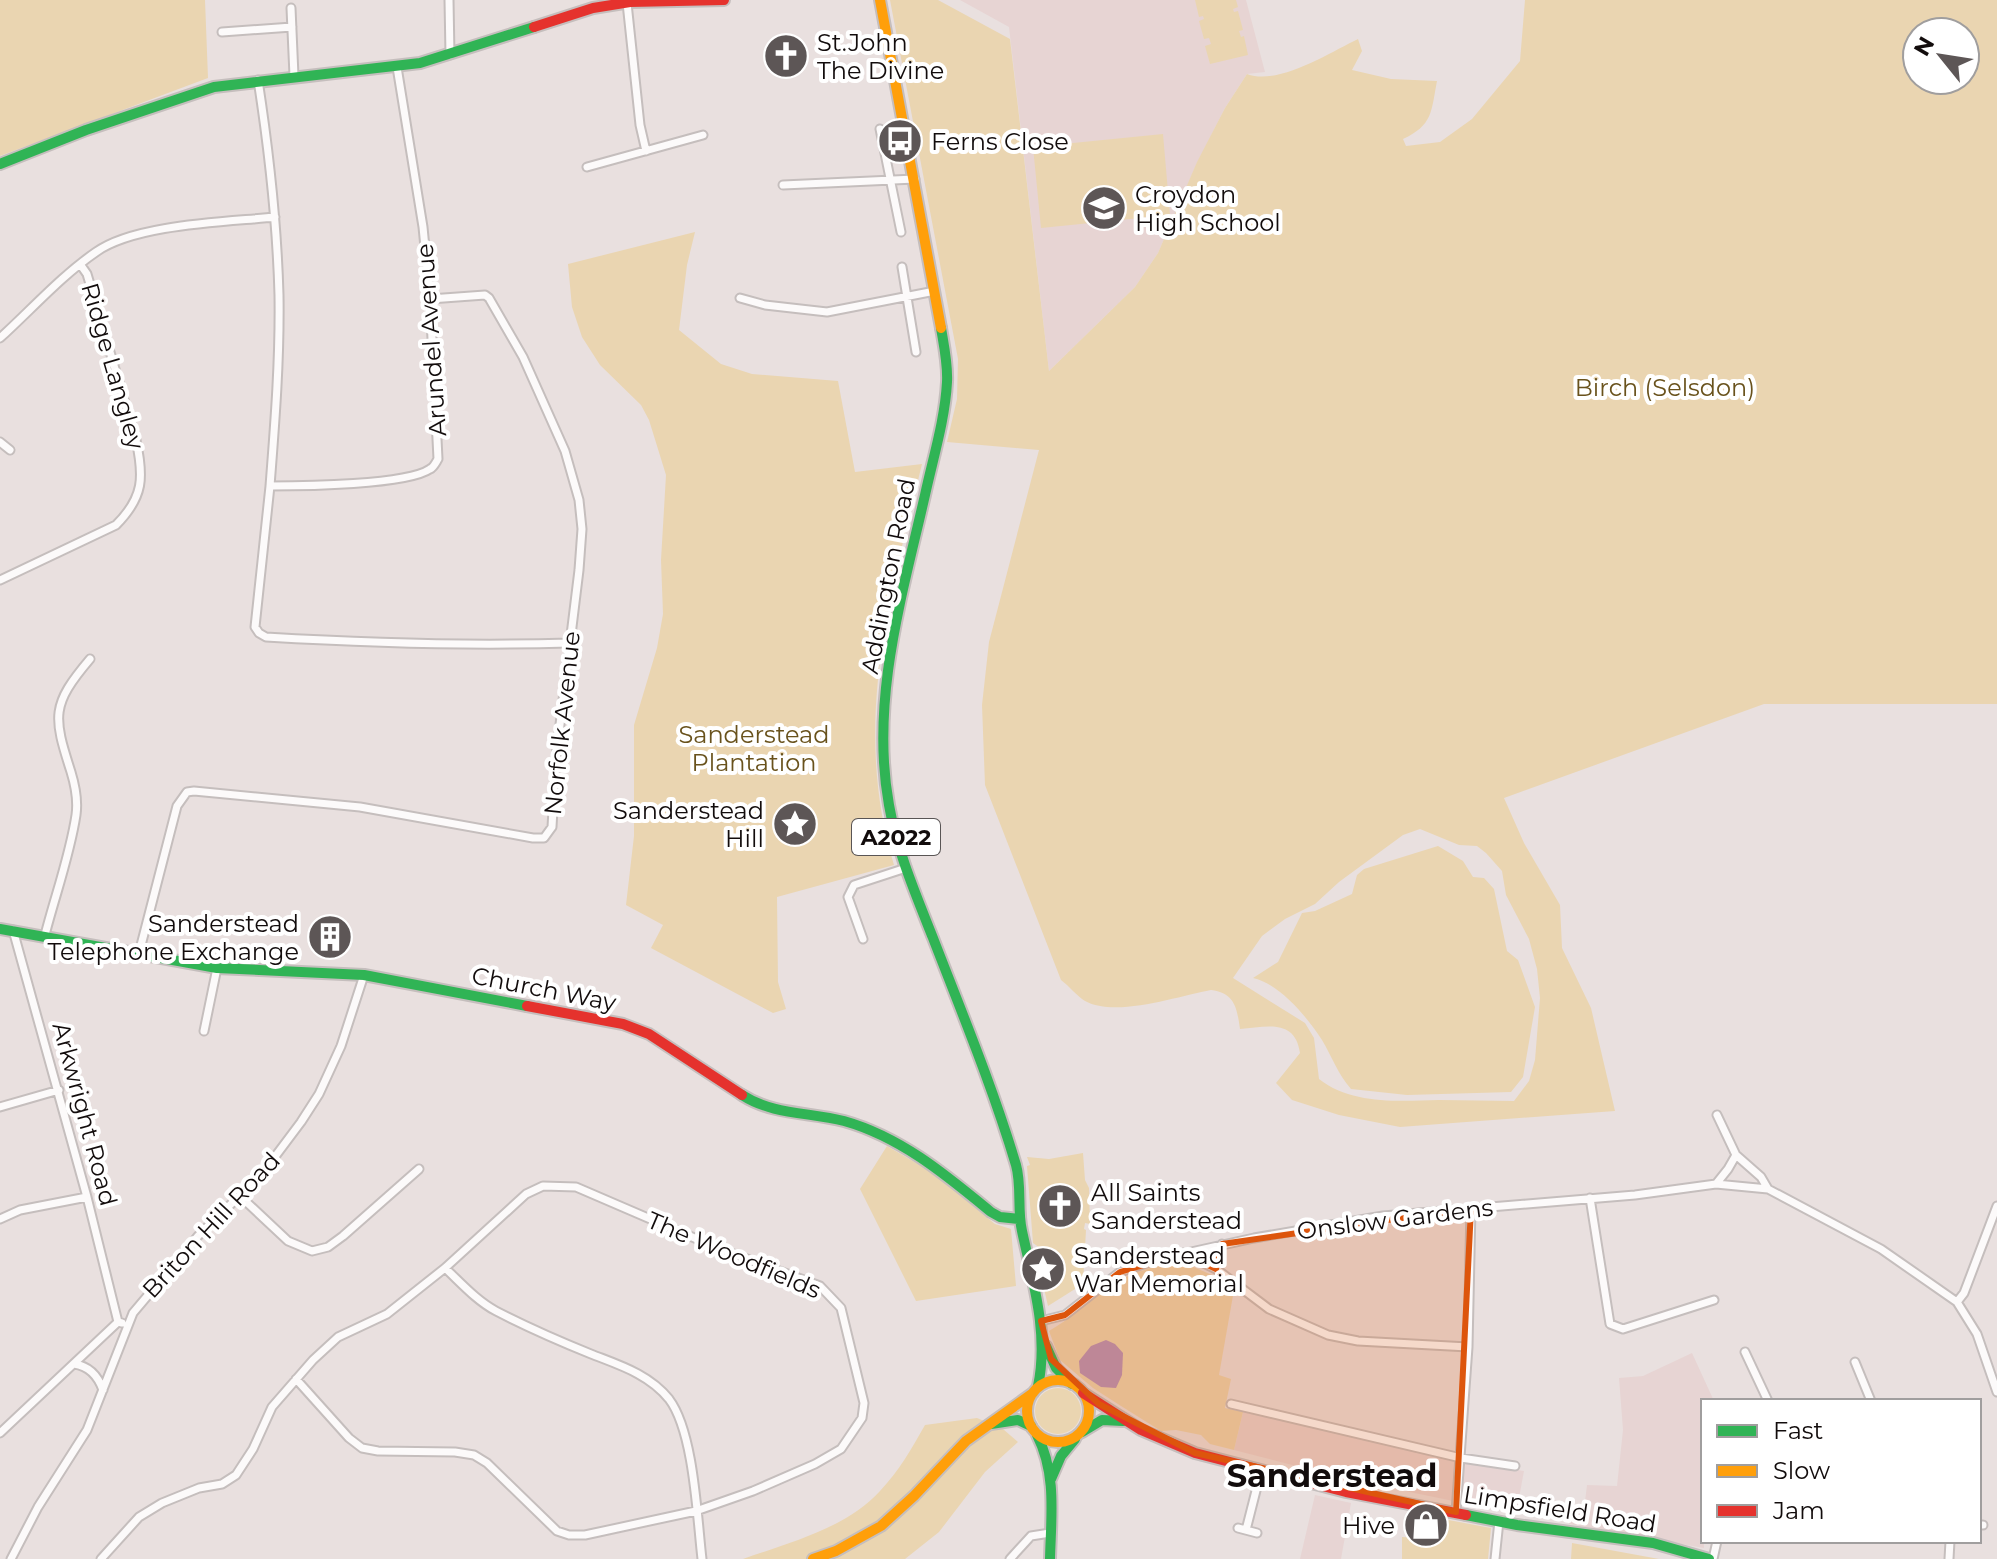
<svg xmlns="http://www.w3.org/2000/svg" width="1997" height="1559" font-family="Montserrat,sans-serif">
<rect width="100%" height="100%" fill="#e9e0df"/>
<path fill="#e7d4d3" d="M960,0h286l19,72 -18,2 -22,34 -28,55 -39,90 -23,34 -86,84 -40,-344z
M1692,1353l22,48h-11l1,147 -135,-24 3,-16 12,1 3,-24 30,1 6,-56 -4,-52 24,-2z
M1243,1412l218,49 63,10 -8,43 -174,-36 -108,-28z
M1315,1495l36,8 -10,56h-41z"/>
<path fill="#ead5b1" fill-rule="evenodd" d="M0,0h205l3,78 -208,78z
M890,0h48l72,39 39,332 86,-84 23,-34 39,-91 28,-54 22,-34c31,12 82,-21 111,-35l4,12 -10,19 39,9 46,2c-6,31 -4,44 -34,58l3,7 34,-4 32,-23 48,-58 5,-61h472v704h-233l-260,94 20,45 36,62 2,43 29,60 24,103 -215,16 -61,-12 -47,-15 -16,-17 24,-30c-5,-35 -34,-26 -60,-24 -3,-21 -5,-36 -29,-39 -33,6 -95,28 -126,11 -8,-5 -16,-15 -24,-21l-76,-195 -3,-80 7,-63 50,-192 -92,-8 10,-43 1,-40zM1917,32h48v48h-48zM1420,829l39,16 18,1 9,7 16,18 4,24 23,44 8,30 3,29 -5,62 -6,21 -15,20c-25,0 -50,-1 -75,-1 -40,1 -87,5 -120,-21l-5,-41 -9,-15 -72,-45 29,-42 23,-17 30,-15 24,-22 64,-47z
M1195,0h41l2,7 -5,2 1,3 4,-1 5,19 -4,1 2,6 3,-1 4,19 -38,9 -5,-18 6,-2 -2,-6 -5,1 -5,-18 5,-2 -1,-3 -4,1z
M1163,134l7,81 -129,13 -8,-81z
M695,232l-8,33 -8,65 42,34 31,10 86,7 17,91 67,-8c-33,136 -70,262 -28,401l-117,32 1,85 8,27 -13,4 -122,-65 12,-23 -37,-20 8,-69v-111l23,-77 6,-34 -2,-54 5,-85 -17,-55 -8,-15 -41,-40 -18,-28 -10,-30 -4,-43z
M1438,846l25,15 10,16 11,1 10,11 13,62 11,9 17,47 -12,70 -12,15 -104,3 -56,-6c-13,-15 -19,-32 -29,-49 -15,-23 -42,-56 -69,-62l25,-16 24,-49 13,-2 37,-17 5,-19 7,-6z
M887,1146l43,25 65,53 16,5 5,57 -100,15 -56,-112z
M1083,1153l2,27 4,8 1,36 -5,-1 -1,6 2,1 -3,54 -35,22 -11,-48 4,-5 -1,-5 -7,-5 -6,-77 3,-1 -3,-8 22,2z
M1175,1259l37,16 22,15 -15,85 12,4 -6,29 18,4 -9,38 -24,-6 -9,-9 -25,-5 -15,1 -40,-25 -28,-18 -33,-28 -11,-29c21,-12 37,-27 56,-42 20,-15 47,-21 70,-30z
M1035 1411a23 23 0 1 1 46 0a23 23 0 1 1-46 0Z
M977,1418l26,11 15,13 -33,30 -46,60 -34,27h-162c45,-16 104,-31 137,-68 19,-20 32,-43 45,-66z
M1422,1515l69,13 -3,31h-86v-22l16,1z
M1572,1543l87,16h-88z"/>
<path fill="#b794bb" d="M1106,1340l9,4 8,9 -1,22 -6,13 -15,-1 -21,-14 -1,-12 12,-15z"/>
<g fill="none" stroke-linecap="round" stroke-linejoin="round">
<g stroke="#c5bebd" stroke-width="11">
<path id="street" d="M449,0l1,55
M627,3l13,122 6,26
M291,8l3,68
M222,32l70,-5
M397,67l26,160 7,72 8,160c-2,3 -4,8 -8,10 -23,16 -128,17 -160,17l-15,141 4,6 7,4c101,6 201,9 303,6
M258,80c11,71 19,143 21,215 1,64 -4,127 -9,191
M880,129l21,103
M587,167l116,-32
M783,185l132,-6
M902,267l14,85
M740,298l25,7 62,7 108,-21
M0,338c31,-28 61,-62 96,-86 39,-28 131,-30 179,-35
M0,442l10,8
M0,580l116,-55c28,-28 28,-48 20,-85l-49,-166 -7,-10
M13,930l74,267 31,125
M45,935c10,-39 25,-80 31,-120 2,-14 -1,-30 -5,-43 -18,-56 -20,-67 19,-113
M863,939l-15,-42 6,-12 52,-17
M139,953l38,-147 10,-14 7,-1 166,16 173,31h11l8,-11 4,-70 23,-187 3,-41 -3,-29 -14,-49 -42,-94 -34,-59 -4,-3 -55,4
M204,1031l13,-63
M0,1107l59,-17
M1717,1115l19,40 25,22 7,12 113,60 76,53 20,32 20,58
M1716,1184l12,-15 8,-14
M240,1196l48,45 24,10 16,-4 15,-11 76,-67
M1590,1198l20,126 13,5 91,-29
M0,1219l20,-9 67,-13
M1183,1253l33,16 53,40 59,26 30,6 110,6
M445,1268c16,15 32,33 51,43 31,16 63,30 95,43 28,11 58,20 78,45 25,33 28,118 33,160
M1216,1269l6,-25
M1957,1302l7,-9 33,-87
M1041,1321l24,-6 55,-43 35,-12 99,-22 129,-22 252,-21 81,-11 52,5
M1745,1352l23,49
M1855,1362l16,39
M74,1364c15,2 24,12 29,26
M1231,1404l230,54 54,8
M0,1433l118,-111 4,1
M1456,1512l12,-165 3,-139
M1979,1525h4
M1238,1528l19,5
M1246,1530l15,-59
M11,1559l27,-52 49,-77 46,-117 65,-77 64,-62 39,-52 18,-28 22,-48 23,-71
M101,1559l38,-42 23,-14 37,-15 23,-4 14,-9 17,-26 19,-42 41,-47 25,-23 49,-23 58,-46 81,-74 17,-8 33,1 144,62 100,37 21,22 23,95 -2,15 -21,31 -26,15 -62,27 -57,20 -111,24h-16l-12,-4 -70,-68 -13,-8 -19,-3 -77,-1 -16,-3 -13,-10 -53,-59
M1010,1559l21,-23 19,-3
M1495,1559l4,-38
M1713,1559l4,-18
M1949,1559l1,-18"/>
</g>
<g stroke="#c5bebd" stroke-width="14">
<path id="fast" d="M0,164l86,-34 128,-43 206,-24 114,-36
M941,328c3,18 7,36 6,54 -2,38 -14,76 -22,113 -23,101 -55,206 -36,310 8,46 27,90 44,133 29,75 60,150 83,227 6,21 1,45 6,66 11,51 27,103 16,155
M0,929l217,39 147,7 163,31
M742,1095c31,20 67,17 102,26 57,16 102,54 147,91l9,5 19,2
M1046,1346l10,22 16,16
M991,1424l27,-4 13,6
M1082,1432l20,-12 21,1
M1037,1435c20,39 14,82 13,124
M1051,1479l10,-23 14,-17
M1466,1515l51,10 136,18 56,16"/>
</g>
<g stroke="#c5bebd" stroke-width="14">
<path id="slow" d="M880,0l61,328
M1027 1411a31 31 0 1 1 62 0a31 31 0 1 1-62 0Z
M813,1559l23,-8 45,-25 33,-30 52,-55 67,-48"/>
</g>
<g stroke="#c5bebd" stroke-width="14">
<path id="jam" d="M534,27l59,-19 37,-6 94,-2
M527,1006l96,18 26,10 93,61
M1083,1393l58,37 54,23 151,39 120,23"/>
</g>
<use href="#street" stroke="#fcfafa" stroke-width="7"/>
<use href="#fast" stroke="#30b455" stroke-width="10"/>
<use href="#slow" stroke="#ff9f0a" stroke-width="10"/>
<use href="#jam" stroke="#e5322d" stroke-width="10"/>
</g>
<path fill="#dd550c" fill-opacity="0.2" stroke="#dd550c" stroke-width="6" stroke-linejoin="round" d="M1471,1208l-15,304 -261,-59 -96,-49 -48,-45 -10,-38 24,-6 55,-43 63,-19 33,16 6,-25z"/>
<defs>
<g id="church-disc" transform="scale(2.3)"><circle r="9.5" fill="#5d5656" stroke="#fff"/><path d="M-1.2-6h2.4v3.5h3.3v2.4h-3.3V6h-2.4V-.1h-3.3v-2.4h3.3Z" fill="#fff"/></g>
<g id="bus-disc" transform="scale(2.3)"><circle r="9.5" fill="#5d5656" stroke="#fff"/><path d="M-5-6H5V4H4V6H2V4H-2V6H-4V4H-5ZM-3.5-4V0h7V-4ZM-3.5 1.2v1.5H-2V1.2ZM2 1.2v1.5H3.5V1.2Z" fill="#fff"/></g>
<g id="school-disc" transform="scale(2.3)"><circle r="9.5" fill="#5d5656" stroke="#fff"/><path d="M0-5L7-2L0 1L-7-2ZM-4 1L0 2.5L4 1V4Q0 6-4 4Z" fill="#fff"/></g>
<g id="sight-disc" transform="scale(2.3)"><circle r="9.5" fill="#5d5656" stroke="#fff"/><path d="M0-6L1.8-2.2L6-1.7L2.9 1.2L3.7 5.4L0 3.3L-3.7 5.4L-2.9 1.2L-6-1.7L-1.8-2.2Z" fill="#fff"/></g>
<g id="building-disc" transform="scale(2.3)"><circle r="9.5" fill="#5d5656" stroke="#fff"/><path d="M-4-6H4V6H1V3H-1V6H-4ZM-2.5-4.3h1.7v1.8h-1.7ZM.8-4.3h1.7v1.8H.8ZM-2.5-1h1.7V.8h-1.7ZM.8-1h1.7V.8H.8Z" fill="#fff"/></g>
<g id="shop-disc" transform="scale(2.3)"><circle r="9.5" fill="#5d5656" stroke="#fff"/><path d="M-5-2.5h2.3a2.7 3.5 0 0 1 5.4 0H5L5.5 6h-11ZM-1.5-2.5h3a1.5 2.3 0 0 0-3 0Z" fill="#fff"/></g>
</defs>
<g fill-rule="evenodd">
<use href="#church-disc" x="786" y="56"/>
<use href="#bus-disc" x="900" y="141"/>
<use href="#school-disc" x="1104" y="208"/>
<use href="#sight-disc" x="795" y="824"/>
<use href="#building-disc" x="330" y="937"/>
<use href="#church-disc" x="1060" y="1206"/>
<use href="#sight-disc" x="1043" y="1269"/>
<use href="#shop-disc" x="1426" y="1525"/>
</g>
<g text-anchor="middle" dominant-baseline="central" stroke-width="8" stroke-linejoin="round" paint-order="stroke">
<rect fill="#fff" stroke="#595555" stroke-width="2" x="852" y="819" width="88" height="36" rx="6"/>
<g font-size="22" font-weight="bold" fill="#120c0c">
<text x="896" y="837">A2022</text>
</g>
<g font-size="24" fill="#120c0c" stroke="#fff" text-anchor="start">
<text x="817" y="42">St.John<tspan x="817" dy="28">The Divine</tspan></text>
<text x="931" y="141">Ferns Close</text>
<text x="1135" y="194">Croydon<tspan x="1135" dy="28">High School</tspan></text>
<text x="764" y="810" text-anchor="end">Sanderstead<tspan x="764" dy="28">Hill</tspan></text>
<text x="299" y="923" text-anchor="end">Sanderstead<tspan x="299" dy="28">Telephone Exchange</tspan></text>
<text x="1091" y="1192">All Saints<tspan x="1091" dy="28">Sanderstead</tspan></text>
<text x="1074" y="1255">Sanderstead<tspan x="1074" dy="28">War Memorial</tspan></text>
<text x="1395" y="1525" text-anchor="end">Hive</text>
</g>
<g font-size="24" fill="#120c0c" stroke="#fff">
<text transform="translate(431 340) rotate(-94)">Arundel Avenue</text>
<text transform="translate(113 366) rotate(74)">Ridge Langley</text>
<text transform="translate(888 576) rotate(-79)">Addington Road</text>
<text transform="translate(562 723) rotate(-84)">Norfolk Avenue</text>
<text transform="translate(544 989) rotate(11)">Church Way</text>
<text transform="translate(85 1114) rotate(75)">Arkwright Road</text>
<text transform="translate(1395 1219) rotate(-7)">Onslow Gardens</text>
<text transform="translate(211 1225) rotate(-47)">Briton Hill Road</text>
<text transform="translate(734 1255) rotate(23)">The Woodfields</text>
<text transform="translate(1560 1509) rotate(9)">Limpsfield Road</text>
</g>
<g font-size="24" fill="#69521c" stroke="#fff">
<text x="1665" y="387">Birch (Selsdon)</text>
<text x="754" y="734">Sanderstead<tspan x="754" dy="28">Plantation</tspan></text>
</g>
<g font-size="32" font-weight="bold" fill="#120c0c" stroke="#fff">
<text x="1332" y="1475">Sanderstead</text>
</g>
</g>
<rect x="1701" y="1399" width="280" height="144" fill="#ffffff" stroke="#a09e9e" stroke-width="2"/>
<rect x="1717" y="1425" width="40" height="12" fill="#30b455" stroke="#a09e9e" stroke-width="2"/>
<text x="1773" y="1439" font-size="24" fill="#120c0c">Fast</text>
<rect x="1717" y="1465" width="40" height="12" fill="#ff9f0a" stroke="#a09e9e" stroke-width="2"/>
<text x="1773" y="1479" font-size="24" fill="#120c0c">Slow</text>
<rect x="1717" y="1505" width="40" height="12" fill="#e5322d" stroke="#a09e9e" stroke-width="2"/>
<text x="1773" y="1519" font-size="24" fill="#120c0c">Jam</text>
<g transform="translate(1941 56) rotate(300)"><circle r="38" fill="#ffffff" stroke="#a09e9e" stroke-width="2"/>
<path d="M0-6L14 30L0 20L-14 30Z" fill="#5d5656"/>
<text y="-12" font-size="22" font-weight="bold" text-anchor="middle" fill="#120c0c">N</text>
</g>
</svg>
